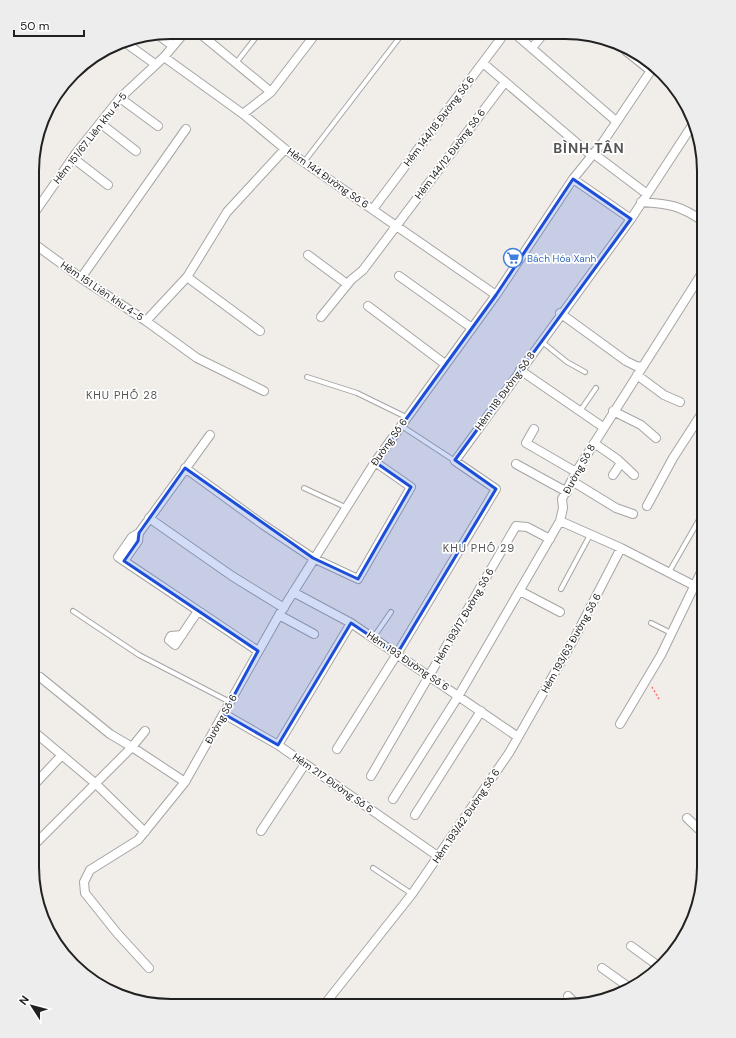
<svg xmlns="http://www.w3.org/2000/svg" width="736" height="1038" font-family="'DM Sans',sans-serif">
<rect width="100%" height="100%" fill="#f1ede8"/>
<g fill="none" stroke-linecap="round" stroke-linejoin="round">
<g stroke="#a5a5a5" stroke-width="6">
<path id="service" d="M210,42l8,-10
M236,63l24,-31
M304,162l99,-129
M541,341l26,21 18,10
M307,377l50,16 49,24
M580,411l16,-23
M400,425l55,36
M304,488l41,19
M669,572l35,-61
M561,589l29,-54
M73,611l66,44 91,47
M651,623l20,10
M373,638l18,-26
M373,868l39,26"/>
</g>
<g stroke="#a5a5a5" stroke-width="10">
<path id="minor" d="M198,32l73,60
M514,33l102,88
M157,34l16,12
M123,41l32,23
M532,48l12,-15
M626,51l25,20
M164,57l79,57 42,35 211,146
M483,63l109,93
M120,98l38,28
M243,114l28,-22 46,-60
M100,123l36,28
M594,154l53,40
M73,158l35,27
M573,179l58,40
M641,202c29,2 39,3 63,20
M373,209l132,-176
M33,215l43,-62 44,-55 44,-41 21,-25
M33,243l48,35 65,43 41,-44 40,-65 58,-63
M308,255l39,29
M399,276l73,52
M187,277l73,54
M81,278l105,-149
M368,306l77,58
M560,313l66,48 10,5 6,1
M321,317l30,-37 12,-10 142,-188
M146,321l51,37 67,33
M520,370l83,57
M637,375l27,20 16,7
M613,411l28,14 15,13
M534,429l-8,14 50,29
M210,435l-71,98 -7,4 -14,20 140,94
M594,443l23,16 17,16
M516,464l51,28
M185,468l77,56 51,34 45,21 53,-92 -36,-25
M613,475l8,-12
M572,481l44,27 17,6
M647,506l26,-48 31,-48
M149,518l83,58 52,32
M560,521l61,27 74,38
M124,561l14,-20 1,-8
M520,591l40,21
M293,592l58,31 167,114
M279,615l35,19
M182,635l-11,1 -2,4 6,5 23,-34
M40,677l70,57 22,13 13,-16
M224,714l54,31 161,112
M620,724l41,-69 43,-89
M32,730l63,53 50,49
M278,745l73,-122
M337,749l60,-95 99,-165 -41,-28 176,-242 62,-95
M371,776l145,-250 11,1 23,12
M32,787l29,-31
M393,799l66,-104 101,-174 3,-13 -1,-9 14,-27 128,-202
M415,815l66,-104
M687,818l17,16
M261,831l44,-67
M32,847l100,-100 53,35
M703,872h1
M631,946l26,19
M149,968l-32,-35 -32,-40 -1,-11 6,-12 48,-30 47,-58 94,-167 96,-153 121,-167 77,-116 30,-37 51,-76
M602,968l28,20
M568,996l8,8
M324,1005l88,-111 97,-141 66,-116 46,-89"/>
</g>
<path stroke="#f77476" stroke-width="1.5" stroke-dasharray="2 2" stroke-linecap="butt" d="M652,687l7,12"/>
<use href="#service" stroke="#fff" stroke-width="4"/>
<use href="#minor" stroke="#fff" stroke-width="8"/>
</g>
<path fill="#1d4ed8" fill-opacity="0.2" stroke="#1d4ed8" stroke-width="3" stroke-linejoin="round" d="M573,179l58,40 -176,241 41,29 -99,165 -46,-31 -73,122 -54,-31 34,-63 -134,-90 14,-20 1,-8 46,-65 128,90 45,21 53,-92 -36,-25 121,-167z"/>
<defs>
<g id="supermarket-ring" transform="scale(1)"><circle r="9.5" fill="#fff" stroke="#3f7fe0" stroke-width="1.5"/><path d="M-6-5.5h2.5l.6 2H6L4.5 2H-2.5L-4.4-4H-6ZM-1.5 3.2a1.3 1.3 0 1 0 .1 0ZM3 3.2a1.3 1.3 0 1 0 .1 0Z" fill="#3f7fe0"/></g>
</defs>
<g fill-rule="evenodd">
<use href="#supermarket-ring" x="513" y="258"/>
</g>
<g text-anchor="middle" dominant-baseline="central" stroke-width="3.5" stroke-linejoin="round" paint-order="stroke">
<g font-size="10" fill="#212121" stroke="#fff">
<text transform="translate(439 121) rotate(-53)">Hẻm 144/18 Đường Số 6</text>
<text transform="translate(90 138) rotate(-52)">Hẻm 151/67 Liên khu 4-5</text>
<text transform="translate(450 154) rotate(-53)">Hẻm 144/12 Đường Số 6</text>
<text transform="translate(328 178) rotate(35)">Hẻm 144 Đường Số 6</text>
<text transform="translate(102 291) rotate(34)">Hẻm 151 Liên khu 4-5</text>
<text transform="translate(505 391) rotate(-54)">Hẻm 118 Đường Số 8</text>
<text transform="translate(389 442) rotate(-55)">Đường Số 6</text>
<text transform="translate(579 469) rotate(-61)">Đường Số 8</text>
<text transform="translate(464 616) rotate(-60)">Hẻm 193/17 Đường Số 6</text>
<text transform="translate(571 643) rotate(-61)">Hẻm 193/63 Đường Số 6</text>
<text transform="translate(408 661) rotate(34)">Hẻm 193 Đường Số 6</text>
<text transform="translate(221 719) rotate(-61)">Đường Số 6</text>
<text transform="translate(333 783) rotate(35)">Hẻm 217 Đường Số 6</text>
<text transform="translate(466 816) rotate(-56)">Hẻm 193/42 Đường Số 6</text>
</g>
<g font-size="10" fill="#366cbe" stroke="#fff" text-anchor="start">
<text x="527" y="258">Bách Hóa Xanh</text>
</g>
<g font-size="11" letter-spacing="1" fill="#545454" stroke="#fff">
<text x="122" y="395">KHU PHỐ 28</text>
<text x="479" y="548">KHU PHỐ 29</text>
</g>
<g font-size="14" font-weight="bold" letter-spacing="1" fill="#545454" stroke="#fff">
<text x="589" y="148">BÌNH TÂN</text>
</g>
</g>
<path d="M0 0H736V1038H0ZM171 39H565A132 132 0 0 1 697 171V867A132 132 0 0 1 565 999H171A132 132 0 0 1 39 867V171A132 132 0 0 1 171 39Z" fill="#ededed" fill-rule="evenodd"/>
<path fill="none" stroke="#212121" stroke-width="2" d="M171 39H565A132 132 0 0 1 697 171V867A132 132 0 0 1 565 999H171A132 132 0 0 1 39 867V171A132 132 0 0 1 171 39Z"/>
<g transform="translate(32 1006) rotate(306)" stroke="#ffffff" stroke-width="3" paint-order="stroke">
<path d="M0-3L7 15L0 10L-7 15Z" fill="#212121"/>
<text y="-6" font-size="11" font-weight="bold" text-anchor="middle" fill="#212121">N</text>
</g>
<path d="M14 30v6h70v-6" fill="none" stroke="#212121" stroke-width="2"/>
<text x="20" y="30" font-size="12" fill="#212121" stroke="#ffffff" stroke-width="3" paint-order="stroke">50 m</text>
</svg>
